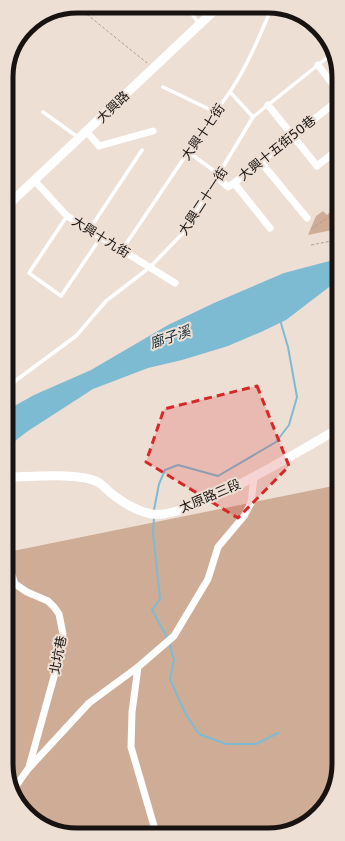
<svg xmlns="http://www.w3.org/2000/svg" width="345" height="841" font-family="'DejaVu Sans','Noto Sans TC',sans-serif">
<rect width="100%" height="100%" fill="#eedfd5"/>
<path fill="#ceac95" d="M337,205v24l-29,6 8,-19 7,-5 4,4z
M338,485l1,284 -15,38 -38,26 -223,1 -36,-20 -19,-32v-230z"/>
<path fill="#7dbbd3" d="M337,259v22l-51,39 -25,12 -33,14 -46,14 -34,8 -55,21 -65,42 -21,16v-37l27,-15 57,-25 77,-45 46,-22 70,-30z"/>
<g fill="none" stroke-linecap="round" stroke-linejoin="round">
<path stroke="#7dbbd3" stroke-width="2" d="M154,510l5,-26 6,-14 13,-5 40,11 58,-34 13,-17 8,-28 -9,-50 -8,-27
M154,517l-1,16 7,66 -8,11 16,29
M169,643l5,17 -4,19 15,34 14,21 27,10h30l22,-11
M135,833l7,-4"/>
<path stroke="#aca098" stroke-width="1" stroke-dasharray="3 2" stroke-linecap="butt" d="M79,8l68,55
M311,229l26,-17
M311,245l26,-5"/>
<path stroke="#fff" stroke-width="3.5" d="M187,7l12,17
M305,27l6,-4
M163,87l52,25
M231,93l22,24
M43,112l36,26
M188,152l32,23
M67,216l-38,57 32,23 40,-59
M89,230l53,-80
M122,250l93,-138c26,-31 41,-67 57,-105
M7,387l69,-51 30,-35 43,-33 35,-36 69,-115 80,-64"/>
<path stroke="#fff" stroke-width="7" d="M318,65l19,25
M268,105l49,61 20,-16
M87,132l12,14 54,-15
M260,161l47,57
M218,178l10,9 6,-4 103,-82
M35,181l32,35 108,67
M234,183l36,45
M8,563l7,21 12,8 21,9 6,6 5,7 4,20 -3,21 -31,112
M138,667l-6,45 -1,35 25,86
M13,790l15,-21 61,-66 49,-36 36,-31 34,-57 10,-32 26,-31 7,-13 3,-26"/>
<path stroke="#fff" stroke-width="9" d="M7,206l211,-199
M7,477c23,0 72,-5 91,5 5,3 9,8 14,12 12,9 24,17 40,20 37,6 150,-65 186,-85"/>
</g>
<path fill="#d62828" fill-opacity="0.2" stroke="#d62828" stroke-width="3" stroke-dasharray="8 5" stroke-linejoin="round" d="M257,386l32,80 -51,52 -92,-56 18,-53z"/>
<g text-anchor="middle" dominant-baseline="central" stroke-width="4" stroke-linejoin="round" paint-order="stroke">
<g font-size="13" fill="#181310" stroke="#eedfd5">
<text transform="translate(113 107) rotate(-44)">大興路</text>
<text transform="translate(203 132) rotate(-55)">大興十七街</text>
<text transform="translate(277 148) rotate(-39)">大興十五街50巷</text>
<text transform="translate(203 201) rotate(-57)">大興二十一街</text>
<text transform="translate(101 237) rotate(32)">大興十九街</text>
<text transform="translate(210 496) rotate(-23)">太原路三段</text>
<text transform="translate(58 655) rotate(-79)">北坑巷</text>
</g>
<g font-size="14" font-style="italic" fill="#0f2e39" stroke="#eedfd5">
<text transform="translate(170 337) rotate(-19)">廍子溪</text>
</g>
</g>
<path d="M0 0H345V841H0ZM77 13H268A64 64 0 0 1 332 77V764A64 64 0 0 1 268 828H77A64 64 0 0 1 13 764V77A64 64 0 0 1 77 13Z" fill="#eedfd5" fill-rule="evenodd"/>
<path fill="none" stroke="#181310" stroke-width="5" d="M77 13H268A64 64 0 0 1 332 77V764A64 64 0 0 1 268 828H77A64 64 0 0 1 13 764V77A64 64 0 0 1 77 13Z"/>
</svg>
